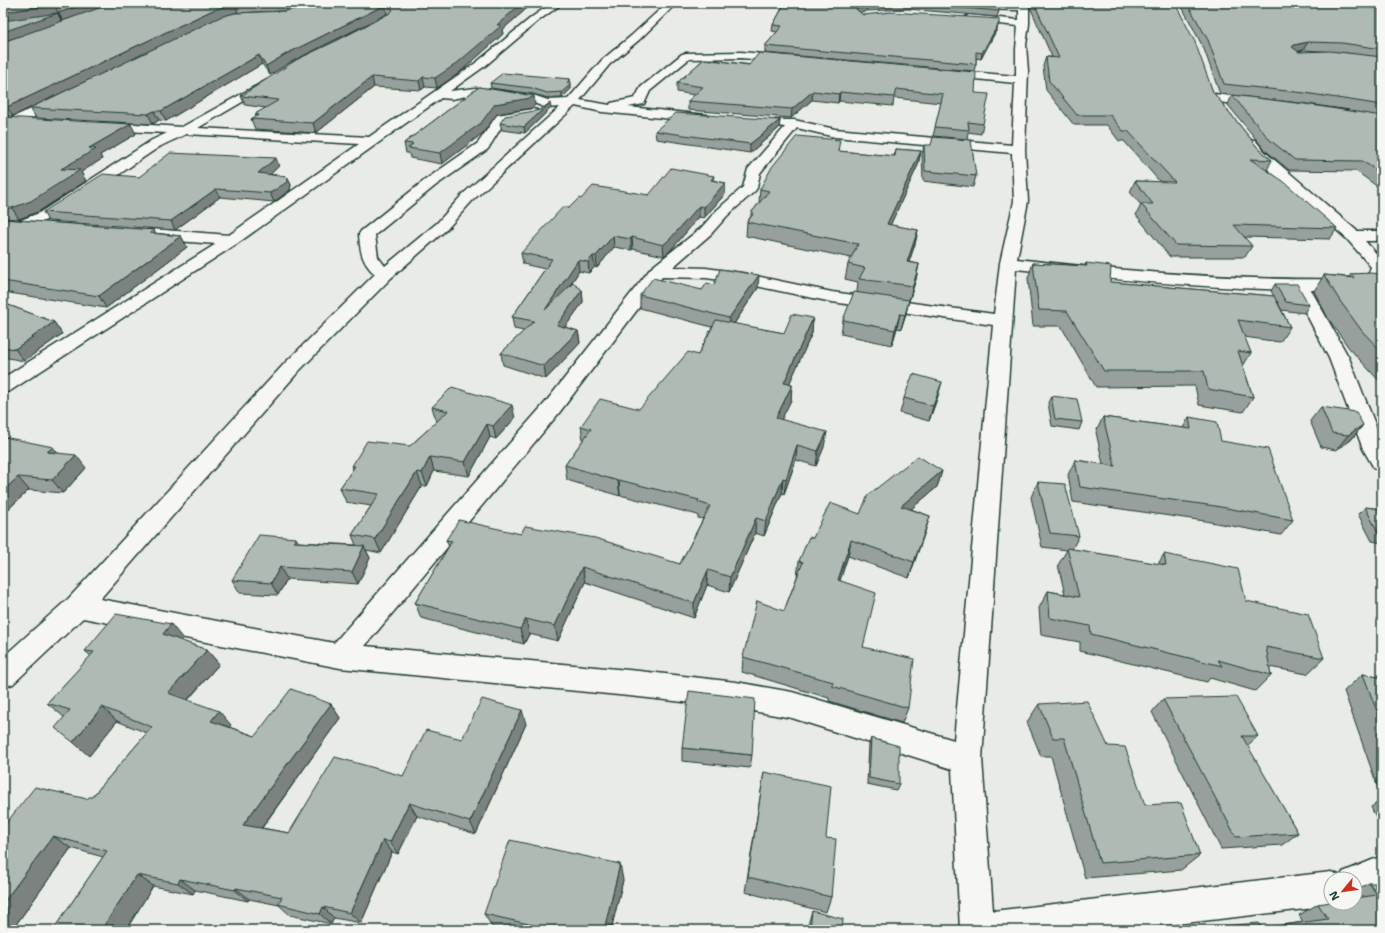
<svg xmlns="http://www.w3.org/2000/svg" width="1385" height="933" font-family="'Shantell Sans',sans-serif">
<rect width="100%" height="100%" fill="#e9ebe7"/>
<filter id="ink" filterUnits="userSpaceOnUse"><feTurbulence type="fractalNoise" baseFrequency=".025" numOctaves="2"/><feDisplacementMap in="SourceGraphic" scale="8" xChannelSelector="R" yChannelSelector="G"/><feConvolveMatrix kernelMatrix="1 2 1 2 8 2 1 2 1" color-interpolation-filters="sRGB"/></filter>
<g filter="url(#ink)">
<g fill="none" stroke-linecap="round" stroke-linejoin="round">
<g stroke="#1f3d34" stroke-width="3">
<path id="minor" d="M552,3h11l-25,18 -53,45 -35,25 26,-3 57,7 15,5 20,-1 34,-39 29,-24 36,-33h10l-38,37 -29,24 -30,36 30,5 1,-2 24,-5 6,-11 41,-33 4,-1 55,-1 44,4 5,3 -5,3 -44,-4 -52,1 -39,32 -6,13 -16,3 79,8 2,3 -2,3 -4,1 -101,-10 -27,-6 -102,94 -26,29 -56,49 -92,93 -199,228 234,44 211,-240 106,-135 50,-40 16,-18 26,-23 5,-18 37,-42 -10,-1 -2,-3 2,-3h19l41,9 177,16 3,-62 -69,-7 -6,-3 6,-3 70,6v-27l2,-23 -49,-5 -5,-3 5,-3 50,5v-10l-49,-1 -5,-3 5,-3 49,2v-2h10v21l-3,21 2,26 -3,79 3,51 -11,58c112,13 224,22 337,20l14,-4 3,-8 -24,-28 -93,-82 -11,-14 2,-3h10l9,11 93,80h25v10h-17l17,19 -1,22 -26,7 -44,1 38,68 33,84v29l-8,-3 -11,-19 -34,-91 -35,-68c-93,-2 -186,-11 -278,-21l-34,490 11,152 338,-39 10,4 2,-4 39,-16v34l-27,11v-22h-24v24h7l-7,3 -206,24h-165l-8,-161 -160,-51 -56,-10 -97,-11 -299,-29 -257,-50 -70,66 -10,3v-30l66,-59 216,-235 90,-89c-13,-11 -15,-23 -16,-40l2,-3 64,-51 53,-37 19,-28 36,-6 4,1 2,3 -2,3 -4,1 -28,4 -17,28 -53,37 -60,49 3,22 7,9 52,-43 26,-29 97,-87 -13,1 -16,-6 -55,-8 -24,5 -11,-1 -203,145 -228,148 -7,2v-15l213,-134 -65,-5 -6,-2 -2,-3 2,-3 6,-2 78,6 130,-91 -173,-10c-8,4 -17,8 -25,12 -27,16 -120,89 -145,82l-3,-3 3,-3 23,-9 113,-73 15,-7 -64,-3 -4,-1 -2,-3 2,-3 4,-1 79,5 85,-47 4,1 2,2 -2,2 -73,43 171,9 108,-75 55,-45zM797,128l38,9 177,16 2,48 -14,62 -6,51 -162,-22 -90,-19 -36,-5 -33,-1 38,-33 16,-18 28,-25 2,-3 3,-15zM662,277l44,1 36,5 90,19 161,23 -39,415 -162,-48 -56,-10 -97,-11 -274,-25 194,-233z
M1214,94l46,5 4,1 2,3 -2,3 -4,1 -50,-6 -2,-3 2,-3z
M59,96l4,1 2,3 -2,3 -44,21h-8l-2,-3 2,-3z"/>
</g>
<use href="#minor" fill="#f6f6f2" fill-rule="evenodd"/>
</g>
<path fill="#97a09c" stroke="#1f3d34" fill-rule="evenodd" d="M3,3h530l-31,27 1,4 -45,40 -21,14 -12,-1 -4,3 -47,-3 -58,46 -61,-4 -4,-10 5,-3 -1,-2 11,-6 -21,-3 -4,-9 97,-56 50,-26 -99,49 -19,12 -8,-11 -96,57 -7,-1 -6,4 -117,-6 -6,-10 -17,8h-10zM285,11l-49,2 51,-2zM58,14h1l3,7z
M785,3h184l2,2 28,6 -2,6 -89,-8 -41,2 -6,2 2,2 134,14 -16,30 -5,-1v6l-2,7 -209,-18v-7l12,-14 -5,-1 1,-6z
M1030,3h145l38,89 45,56 14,12 -5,10 70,58 -7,11 -86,-2 8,9 -7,11h-75l-34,-42 5,-10 -11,-13 5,-11 25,1 -36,-41h-5l-12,-16h-33l-28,-35 -3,-24 3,-9h6l-22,-50z
M1180,3h202v187l-26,-19 -67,-1 -24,-20 -37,-45 4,-10 117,15 -49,-7 -80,-9 -16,-45zM1303,50l34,2 18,2 -56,-2h-1z
M704,59l271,34 8,31 -2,10 -13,-2 -1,7 -34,-3 8,-33 -47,-5 -1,8 -54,-5 -1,2 -26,-3 -21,18 -103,-8v-9l7,-6 -18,-3v-9z
M570,79l1,10 -9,9h-14l-15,-4 -42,-6 -1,-5z
M479,87l56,18 -3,3 -35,6 -14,19 -41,31 -32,-6 -1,-5h-3l-2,-10z
M551,108l-26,25 -23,-3 -2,-7z
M3,117l133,17 -36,21 2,4 -21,13 5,9 -48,31 -19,7 -16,-1z
M780,120l-1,8 -29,25 -94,-14 -1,-8z
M924,145l52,31 -3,11 -50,-6 -1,-26z
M896,149l25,2 -3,14 -28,60 28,5 -3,14 -6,18 10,2 -3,15 -7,22 -8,28 -4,-1 -5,17 -51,-11 2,-14 14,-28 1,-10 -13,-3 3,-15 3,-6 -105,-22 1,-14 4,-6v-3l8,-10 1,-14 78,-38 56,5z
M279,166l-9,8 17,3 4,8 -1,5 -16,12 -54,-5 -45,33 -127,-9 -5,-9 96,-35z
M714,176l-1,4 12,3v11l-21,24 -5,-1 -28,33 -7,6 -31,-7 -2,1 -17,-3 -17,21 -2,-1 -6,6 -10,-2 -10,16 13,3 1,12 -18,25 13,4 2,12 -34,36 -43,-14 -2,-12 23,-22 -10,-2 -2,-12 33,-48 -22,-5 -2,-11 48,-45 12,-9 68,-4z
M3,219l151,11 1,3 26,3 6,11 -81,61 -103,-16z
M1382,233v14l-6,-5z
M1033,263l52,3 1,-3 24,19 164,14 -3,-5 4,-7 34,21 -5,8 -23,-3 -4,-9 13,26 -10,15 -36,-5 7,16 -8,13 10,31 -10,15 -44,-7 -4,-19 -99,1 -35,-61h-28l-5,-48z
M1351,274h31v110l-33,-36 -21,-30 -14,-27 10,-16 25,2z
M714,285l44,3 -24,36 50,9 29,-15 -1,15 -23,51 3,1 -1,15 -10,19 43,28 -8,19 -20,-6 -12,34 -2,-1 -18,43 -9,-3 -26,59 -22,-7 -13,33 -109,-36 -27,59 -29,-7 -5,10 -103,-26 -6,-15 34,-56 -3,-7 75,-6 159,30 23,-45 -5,-1v-3l-78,-20v1l-53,-16 -2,-15 18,-25 -2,-14 58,-17 59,-54 14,-28 -72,-19v-13l62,-5z
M3,303l51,19 8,12 -38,27 -21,-4z
M938,396l-9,25 -29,-8 4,-15z
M1051,396l31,26 -3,8 -27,-4 -4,-23z
M432,407l83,11 -19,21 -6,-2 -21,39 -35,-5 -7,15h-5l-41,67 -15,-3 4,8 -12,26 -71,-5 -9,16 -38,-2 -8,-13 67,-38 57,3 -4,-10 19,-29 -25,-4 -6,-14 13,-19 -1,-3 58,-20 27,-25 -1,-1z
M1321,407l42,18 -12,15 -15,10 -15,-3 -11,-26z
M1103,417l80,11 6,-11 32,24 72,79 -12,15 -76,-14 -132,-19 -5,-27 7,-15 28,4 -7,-32z
M3,438l55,15 28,15 -23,25 -34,-3 -25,23h-1z
M942,471l-5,16 -26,22 19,7 -21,62 -61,-22 -8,24 23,67 45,61 -6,15 -73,-22v-3l-87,-26 1,-15 41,-46 13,-34 2,-16 14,-23z
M1038,482l41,54 -7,13 86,15 6,-10 82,47 78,57 -17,16 -38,-7 2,8 -16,16 -45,-13 -3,4 -127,-31v-9l-39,-7 -2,-27 9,-17 17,3 -7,-29 9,-15 -25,-3 -11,-50z
M1365,507l17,2v34l-10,-2 -14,-27z
M183,639l-2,2 26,9 12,14 -31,36 43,25 -2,2 26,9 76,-32 9,14 -78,110 27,5 114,-57 59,-37 64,-15 -50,110 -59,-18 -19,38 -6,-2 -31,71 -27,-5 -3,6 -41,-9 -11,-10 -30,-6 -1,2 -53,-11 -2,4 -40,-8 -27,44h-73l50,-73 -32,-9 -59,82h-9v-103l89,-30 55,-64 -30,-12 -28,35 -25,-39 -17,-14 44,-47 -6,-5z
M1363,674l19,4v110h-4l-34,-97z
M1163,699l95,37 -11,10 51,87 -16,12 -61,4 -69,-137z
M1039,704l69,42 37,59 55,50 -19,15 -96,8 -34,-122h-10l-14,-34z
M871,738l28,46 -3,6 -29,-6 2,-40z
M682,748l70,7 -2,13 -68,-7z
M764,772l62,66 5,59 -5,15 -81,-20z
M1380,801h2v30l-11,-24z
M623,880l-12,50h-111l-7,-2 -9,-14z
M1369,883l8,8 5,39 -120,-2 41,-6 -4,-7 19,-11 37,-1v-12z
M812,911l30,19h-34l1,-9z"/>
<path fill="#7b827f" stroke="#1f3d34" d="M87,3h32l-56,18 -4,-7h-1l4,8 -59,20v-30l52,-7 3,8z
M284,3h38l-35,8z
M522,3h11l-31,27 1,4 -45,40 -21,14 -2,-10z
M235,4l3,8 -21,7 -204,97 -6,-9 206,-97z
M385,5l2,9 -98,49 -19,12 -4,-9 20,-12z
M867,5v6l-11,4v-6z
M999,23l-2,6 -16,30 1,-6z
M1308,42l-5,8 -13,4 2,-7 2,-2z
M259,55l3,9 -96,57 -5,-10z
M372,77l2,10 -58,46 -3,-10z
M423,77l2,10 -4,3 -2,-9z
M570,79l1,10 -9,9v-6l5,-9z
M813,91l-1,9 -21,18 1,-9z
M840,92l-1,9 -1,2 1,-9z
M534,96l1,9 -3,3 -35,6 -14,19 -41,31 -2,-11 55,-49z
M550,103l1,5 -26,25 -1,-6z
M154,111l5,9 -6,4 -5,-10z
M780,120l-1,8 -29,25v-9z
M131,124l5,10 -36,21 2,4 -21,13 5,9 -48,31 -19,7 -7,-11 49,-39 28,-21z
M921,151l-3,14 -34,74 3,-15z
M276,158l3,8 -17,16 -4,-9z
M287,177l4,8 -1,5 -16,12 -4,-9z
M725,183v11l-21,24v-11z
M216,189l4,8 -45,33 -4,-9z
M699,206v11l-28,33 -7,6 -1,-11z
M918,230l-3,14 -11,33 3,-15z
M181,236l6,11 -81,61 -7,-12z
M613,236l1,11 -17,21 -1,-12z
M632,237l1,12 -2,1v-11z
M593,256l2,11 -6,6 -1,-11z
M578,260l1,11 -32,51 -2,-12z
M919,264l-3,15 -7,22 4,-15z
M759,275l-1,13 -29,43v-13z
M582,290l1,12 -25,35 -1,-12z
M909,300l-3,14 -5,15 4,-14z
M900,314l-3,14 -5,17 3,-15z
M813,318l-1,15 -29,65 1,-15z
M54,322l8,12 -38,27 -9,-12z
M578,331l2,12 -34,36 -2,-13z
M942,382l-4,14 -9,25 4,-15z
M792,385l-1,15 -16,33 1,-15z
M512,405l3,13 -19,21 -3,-13z
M487,424l3,13 -21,39 -4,-14z
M1363,425l-12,15 -15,10 12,-15z
M827,432l-3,15 -8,19 2,-15z
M797,445l-1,15 -12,34 2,-15z
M53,447l10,13 -16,-8z
M76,455l10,13 -23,25 -11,-13z
M430,457l4,14 -7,15 -5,-13z
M942,471l-5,16 -41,35 5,-16z
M417,472l5,14 -41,67 -6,-14z
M18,477l11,13 -25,23 -1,-1v-21z
M783,478l-1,15 -18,43 2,-15z
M619,480l1,15v1l-2,-15z
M930,516l-5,16 -16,46 5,-16z
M756,518l-1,15 -26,59 1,-15z
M296,538l7,12 -9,-8z
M851,540l-3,16 -13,40 3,-16z
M364,546l6,12 -12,26 -6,-12z
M280,567l7,12 -9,16 -7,-12z
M582,567l3,15 -27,59 -3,-15z
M708,570l-1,15 -13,33v-15z
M526,619l3,15 -5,10 -4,-15z
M171,624l12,15 -8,10 -12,-15z
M207,650l12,14 -38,43 -13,-14z
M331,704l9,14 -85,119 -12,-12z
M102,707l15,14 -28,35 -16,-14z
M522,710l4,14 -50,110 -6,-12z
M219,711l12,14 -8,10 -12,-14z
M409,803l8,13 -19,38 -8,-12z
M53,836l18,12 -59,82h-9v-27z
M383,840l9,12 -31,71 -11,-10z
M620,864l3,16 -12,50h-7z
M137,875l16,11 -27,44h-25z
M180,879l15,11 -2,4 -15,-11z
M236,888l13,11 -1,2 -13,-11z
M323,907l11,11 -3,6 -11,-10z"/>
<path fill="#b0bab5" stroke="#1f3d34" d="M3,3h84l-29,10 3,-4 -6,-4 -52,7z
M117,3h150l-32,1 -22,6 -206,97 -4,-1v-64l99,-35z
M322,3h200l-25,22h5l-46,39 -21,14 -12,-1 -4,4 -47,-4 -59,46 -62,-4 8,-4 -4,-1 24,-14 -38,-4 55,-36 42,-20 52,-27 3,-3 -3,-3 -5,-2 -99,49 -20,12 -7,-11 -98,56h-7l-6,3 -118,-6 190,-91 15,-4 50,-2z
M785,3h184l2,2h28v6l-90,-8 -42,2 -11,4 7,6 28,-3 108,7v4l-17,30 -6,-1v12l-211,-18 17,-20 -9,-1z
M1034,3h141l20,39 18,50 45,56 14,12 -22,-1 33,22 54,47 -103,-3 18,21 -76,-1 -35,-41h12l-18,-23 40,1 -47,-51h-5l-13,-16h-33l-28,-34 -3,-24 13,1z
M1187,3h182l13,6v40l-40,-6 -34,-1 -14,3 -2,2 7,5 31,-1 52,6v48l-77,-12 -81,-9 -16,-44z
M58,13l-55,19v-11z
M759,53l217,19 -1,21 14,1 -6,30 -15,-2 1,8 -34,-3 8,-33 -47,-5 -2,8 -54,-5 -1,2 -26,-3 -21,18 -104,-8 15,-14 -26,-4 27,-24 45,6z
M503,73l67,6 -3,4 4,1 -9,8 -15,1 -15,-5 -42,-5z
M479,87l55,9 -3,2 -36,6 -14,19 -41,30 -32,-5 5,-4 -9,-1z
M1232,95l73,9 77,12v58l-20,-13 -67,-1 -25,-20z
M550,103l-26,24 -24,-4 5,-7 35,-6z
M676,113l104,7 -30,24 -95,-13z
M3,117l128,7 -42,24 7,1 -35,20 19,1 -49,31 -19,7h-9z
M797,136l43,4 -2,11 57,5 1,-7 25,2 -34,73 31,6 -11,32 12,2 -6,22 -54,-7 6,-11 -17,-4 10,-20 -111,-22 7,-9h-3l18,-22 -9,-2 12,-22z
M933,137l38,3 5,36 -51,-5 -1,-26h7z
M170,153l106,5 -18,15 29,4v5l-17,11 -54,-4 -45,32 -128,-9 60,-38 36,3z
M671,168l43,8 -3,4 14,3 -21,24 -5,-1 -29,33 -7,6 -31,-8 -1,2 -18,-3 -17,20h-3l-5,6 -10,-2 -33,50 28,-27 9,7 -25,35 21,6 -34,35 -43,-13 33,-32 -22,-4 40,-58 -31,-6 42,-46 6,1 10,-10 2,1 12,-13 56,9z
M3,219l151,11 -4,3 31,3 -82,60 -96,-15z
M1033,263l54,3 -1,-3 25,3 -1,16 164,14 16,31 -52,-7 13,33 -13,-2 15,46 -45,-8 -4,-18h-100l-37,-60 -28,-1z
M720,269l39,6 -30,43 -89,-23 13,-17 49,12 5,-7 7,2z
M1370,273l12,1v78l-20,-21 -22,-30 -16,-26 30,3 -3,-4z
M1275,284h22l12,21 -23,-3z
M854,292l55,8 -4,15 -5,-1 -5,16 -52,-10z
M3,303l51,19 -39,27 -12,-2z
M792,314l21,4 -29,65 8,2 -16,33 51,14 -9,19 -21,-6 -11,34 -3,-1 -17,43 -10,-3 -26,59 -22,-7 -14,33 -112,-36 -27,59 -29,-7 -6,10 -105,-26 37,-62 -6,-1 13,-20 62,14 4,-8 70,12 85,26 30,-58 -12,-4 1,-2 -80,-20 -1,1 -53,-16 26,-36 -10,-3 19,-27 39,10 49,-57 10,3 18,-35 68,13z
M913,374l29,8 -9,24 -29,-8z
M452,387l60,18 -19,21 -6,-2 -22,38 -35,-5 -8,16 -5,-1 -42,67 -23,-4 27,-41 -39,-6 15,-22h-3l15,-25 43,5 38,-35 -16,-4z
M1051,396l26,3 5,23 -27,-3z
M1321,407l35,5 7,13 -15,10 -16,-2z
M1103,417l88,12 -2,-12 28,5 4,19 47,8 25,71 -78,-14 -135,-19 -5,-27 40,6z
M4,437l49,10 -6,5 29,3 -24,25 -34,-3 -15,14v-53z
M918,456l24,15 -41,35 29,10 -16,46 -63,-22 -13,40 38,13 -13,54 51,12 -6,49 -76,-22 1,-4 -90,-25 14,-56 27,10 19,-49 -4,-1 10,-24 4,1 17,-35 30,11 8,-19z
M1038,482l27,2 14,52 -29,-3z
M1365,507l17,2v25h-3z
M259,535l37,3 -2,4 70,4 -12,26 -72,-5 -9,16 -39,-3z
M1067,548l99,17 -2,-11 74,15 8,32 62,13 16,44 -58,-11 5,28 -53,-15 4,6 -131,-32 -1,-8 -40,-8 -2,-27 31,6z
M116,614l55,10 -8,10 44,16 -39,43 51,18 -8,10 44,15 36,-47 40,15 -88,121 46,8 46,-76 68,19 23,-46 36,9 20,-40 40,11 -52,112 -61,-19 -19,39 -7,-2 -33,73 -27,-6 -3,7 -42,-10 4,-7 -46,-9 -1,2 -55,-11 -2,4 -41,-8 -36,55h-48l54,-79 -54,-15 -50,67v-76l32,-40 52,12 2,-2h3l60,-70 -50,-20 -29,35 -18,-14 15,-18 -23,-7 47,-51 -9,-1z
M1363,674l19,4v47z
M689,691l66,8 -3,56 -70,-7z
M1236,697l22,39h-16l56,97 -62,4 -73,-138z
M1087,701l21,45 17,1 20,58 36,-2 19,52 -100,8 -36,-125h-11l-14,-34z
M871,738l28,8v38l-30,-6z
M764,772l67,14 -5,52 10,1 -5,58 -83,-20z
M510,840l110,24 -16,66h-49l-71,-16z
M1369,883h6v6l2,2 5,-2v41h-206l83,-7 3,5 66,-9 -10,-15 13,-2v1h24v-5l22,-3z
M812,911l31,8 -1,11h-32z"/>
</g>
<rect width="1385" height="933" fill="none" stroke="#f6f6f2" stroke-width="16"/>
<rect x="8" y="8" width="1369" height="917" fill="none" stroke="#1f3d34" stroke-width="1.5" filter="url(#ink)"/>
<g transform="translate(1343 891) rotate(241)"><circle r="19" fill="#f6f6f2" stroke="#a0aca6"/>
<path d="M0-3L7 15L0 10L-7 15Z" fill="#c8321e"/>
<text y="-6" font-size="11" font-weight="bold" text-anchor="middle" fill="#1f3d34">N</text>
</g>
</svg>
